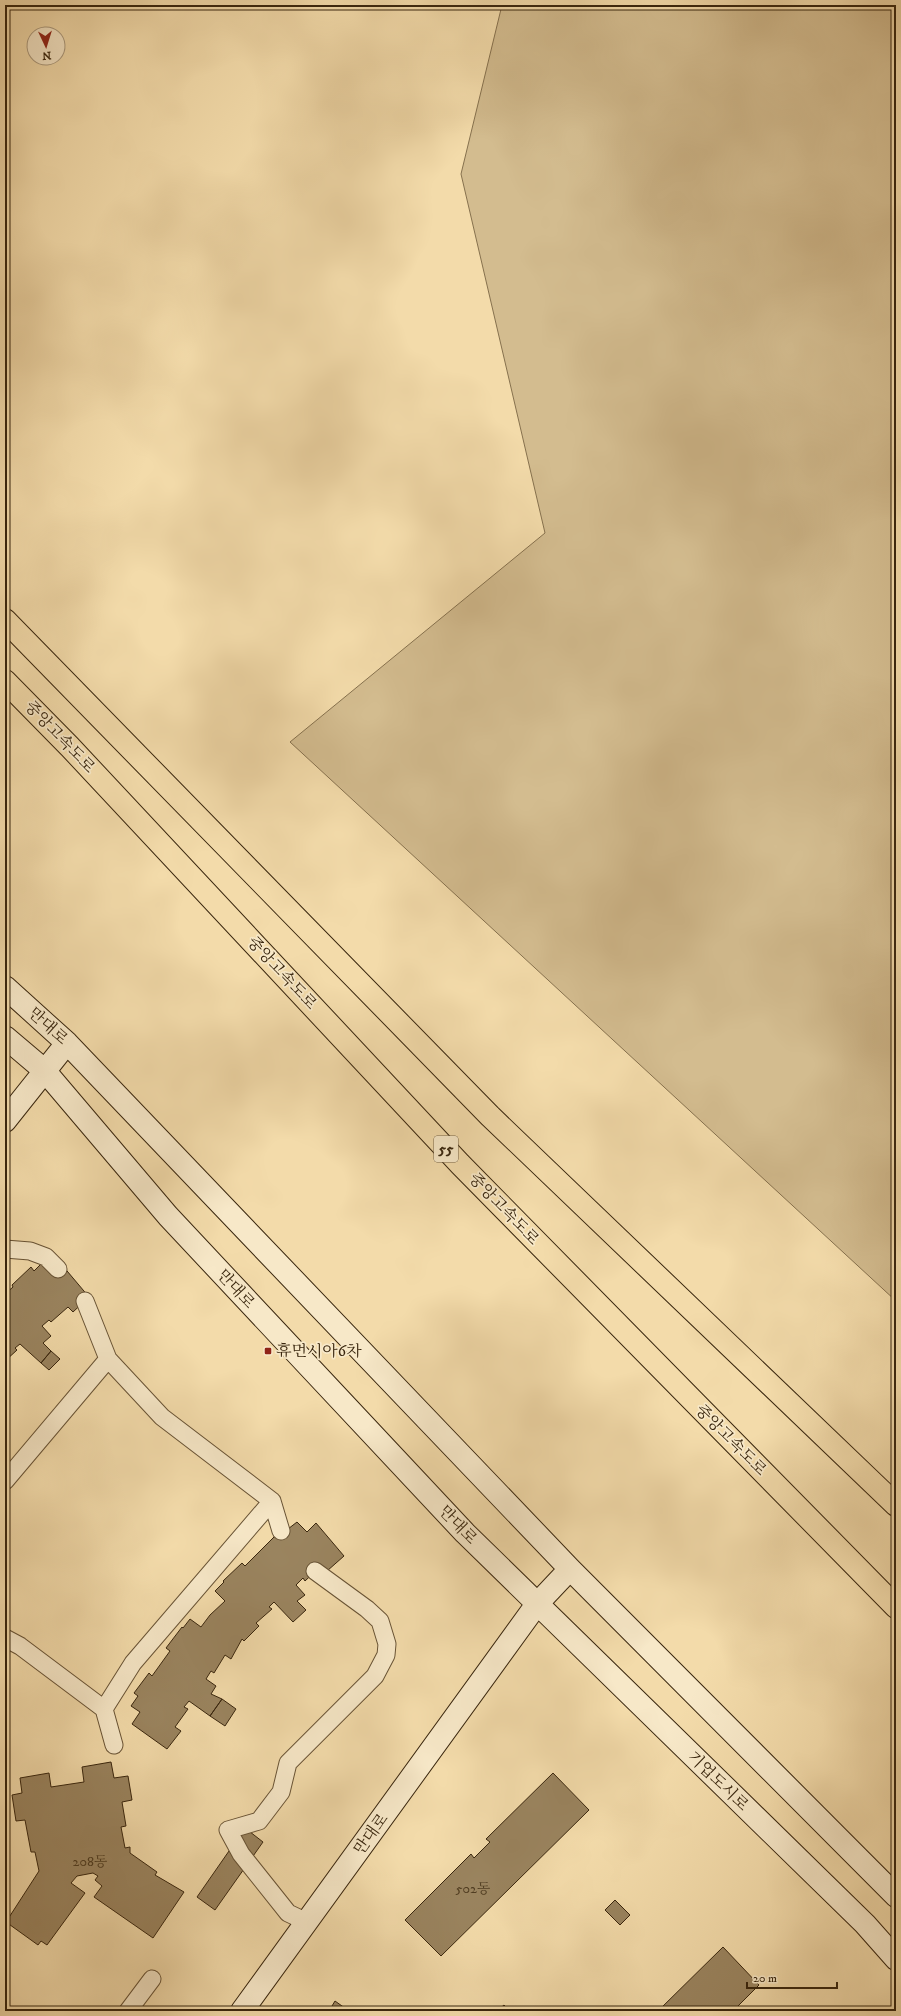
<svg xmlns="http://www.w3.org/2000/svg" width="901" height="2016" font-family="'IM FELL DW Pica','Noto Serif KR',serif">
<rect width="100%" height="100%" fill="#f3dbaa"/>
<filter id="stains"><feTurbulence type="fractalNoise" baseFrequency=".005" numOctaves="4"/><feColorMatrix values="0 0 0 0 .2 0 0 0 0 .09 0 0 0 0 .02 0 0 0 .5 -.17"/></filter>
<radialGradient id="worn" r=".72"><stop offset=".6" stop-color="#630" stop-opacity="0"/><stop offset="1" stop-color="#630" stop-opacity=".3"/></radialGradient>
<path fill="#d3bc8f" stroke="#86714e" d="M502,5h394v1296l-606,-559 255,-209 -84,-359z"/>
<path fill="#9a845f" stroke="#39260e" d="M42,1263l20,2 27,32 -16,15 -5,-5 -17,15 -2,-2 -7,6 9,10 -8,7 8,8 -10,12 -21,-19 -5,4 2,2 -12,11v-67l8,-7 -1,-2 19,-18 3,4z
M51,1351l9,8 -11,11 -8,-7z
M297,1522l10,10 9,-9 28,33 -17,15 -5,-6 -17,16 -2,-3 -7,7 9,10 -8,6 9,9 -13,12 -19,-20 -5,5 3,2 -16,14 3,3 -15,15 -2,-2 -11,20 -6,-4 -11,18 -3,-2 -5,8 10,7 -5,8 11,5 -12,17 -21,-15 -5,6 4,2 -13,18 6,4 -14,18 -35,-25 8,-12 -9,-6 7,-10 -4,-3 15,-20 3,3 18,-25 -4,-3 16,-21 1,1 7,-9 11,8 9,-12 15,-14 -10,-10 9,-9 -1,-1 19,-18 3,3 40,-40 3,3z
M222,1699l14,10 -11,17 -15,-10z
M111,1762l3,16 14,-2 4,24 -10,2 4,24 -5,1 4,21 5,-1v6l27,19 -2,3 29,17 -31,46 -59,-41 8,-11 -7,-6 3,-4 -5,-3 -16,3 -6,7 14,10 -38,52 -6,-4 -3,4 -32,-23 33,-51 -4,-19h-4l-6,-32 -9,1 -4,-26 10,-2 -2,-15 29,-5 2,14 33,-5 -2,-15z
M553,1773l36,37 -148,146 -36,-36 66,-66 3,4 16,-16 -4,-3z
M245,1828l18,14 -48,68 -18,-13z
M615,1900l15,15 -10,10 -15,-15z
M723,1947l36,38 -26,26h-75z
M335,2001l14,10h-20z
M504,2005l6,6h-13z"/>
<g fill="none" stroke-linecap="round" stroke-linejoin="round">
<g stroke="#685335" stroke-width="19">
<path id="lane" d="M5,1249l25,2 16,6 12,12
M85,1301l23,58 54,58 110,84 9,30
M5,1481l103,-122
M5,1638l15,8 84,63
M114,1745l-10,-36 29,-46 139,-162
M307,1922l-19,-9 -47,-59 -13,-24 31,-9 22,-29 7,-29 87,-87 11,-21 1,-11 -7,-23 -13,-12 -52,-38
M128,2011l24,-32"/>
</g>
<g stroke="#39260e" stroke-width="24">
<path id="secondary" d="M5,987l62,56 503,526 326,327
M5,1037l39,33 124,146 297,317 400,391 31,35
M5,1121l62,-78
M242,2011l295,-407 33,-35"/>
</g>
<g stroke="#39260e" stroke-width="24">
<path id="highway" d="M5,620l485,496 406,389
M5,681l65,66 390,417 436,443"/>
</g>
<use href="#lane" stroke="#f7e8c8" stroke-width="17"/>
<use href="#secondary" stroke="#f7e8c8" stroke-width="22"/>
<use href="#highway" stroke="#f3dbaa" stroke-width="22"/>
</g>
<rect fill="#8f2418" stroke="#f7e8c8" stroke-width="1.5" x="264" y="1347" width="8" height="8" rx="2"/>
<g text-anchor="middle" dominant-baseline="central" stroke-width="3.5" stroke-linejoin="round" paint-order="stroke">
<g font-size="14" fill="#513e22">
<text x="90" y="1862">208동</text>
<text x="473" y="1889">502동</text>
</g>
<rect fill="#f7e8c8" stroke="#726046" stroke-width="1" x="434" y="1136" width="24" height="26" rx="3"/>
<g font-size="15" font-weight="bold" fill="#39260e">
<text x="446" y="1149">55</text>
</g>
<g font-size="16" fill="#39260e" stroke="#f7e8c8">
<text transform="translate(60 737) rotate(46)">중앙고속도로</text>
<text transform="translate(282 973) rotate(47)">중앙고속도로</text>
<text transform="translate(48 1026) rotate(42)">만대로</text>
<text transform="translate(504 1209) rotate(46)">중앙고속도로</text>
<text transform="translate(236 1289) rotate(47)">만대로</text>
<text transform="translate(731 1440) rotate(45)">중앙고속도로</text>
<text transform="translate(458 1525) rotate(46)">만대로</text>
<text transform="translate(718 1781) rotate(44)">기업도시로</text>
<text transform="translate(371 1834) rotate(-54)">만대로</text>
</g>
<g font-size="16" fill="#39260e" stroke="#f7e8c8" text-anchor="start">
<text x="276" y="1351">휴먼시아6차</text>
</g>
</g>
<rect width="901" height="2016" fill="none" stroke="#f3dbaa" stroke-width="20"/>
<rect x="6" y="6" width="889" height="2004" fill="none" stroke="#39260e" stroke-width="2"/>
<rect x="10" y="10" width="881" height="1996" fill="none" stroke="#39260e"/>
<g transform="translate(46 46) rotate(176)"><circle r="19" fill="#f7e8c8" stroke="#ab9a7e"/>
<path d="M0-3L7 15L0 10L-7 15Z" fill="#8f2418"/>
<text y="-6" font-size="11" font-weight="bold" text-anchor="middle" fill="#39260e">N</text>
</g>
<path d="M747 1982v6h90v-6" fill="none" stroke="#39260e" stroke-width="2"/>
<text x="753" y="1982" font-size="12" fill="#39260e" stroke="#f7e8c8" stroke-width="3" paint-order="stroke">20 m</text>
<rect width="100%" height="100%" filter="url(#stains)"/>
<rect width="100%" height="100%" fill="url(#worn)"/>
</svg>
